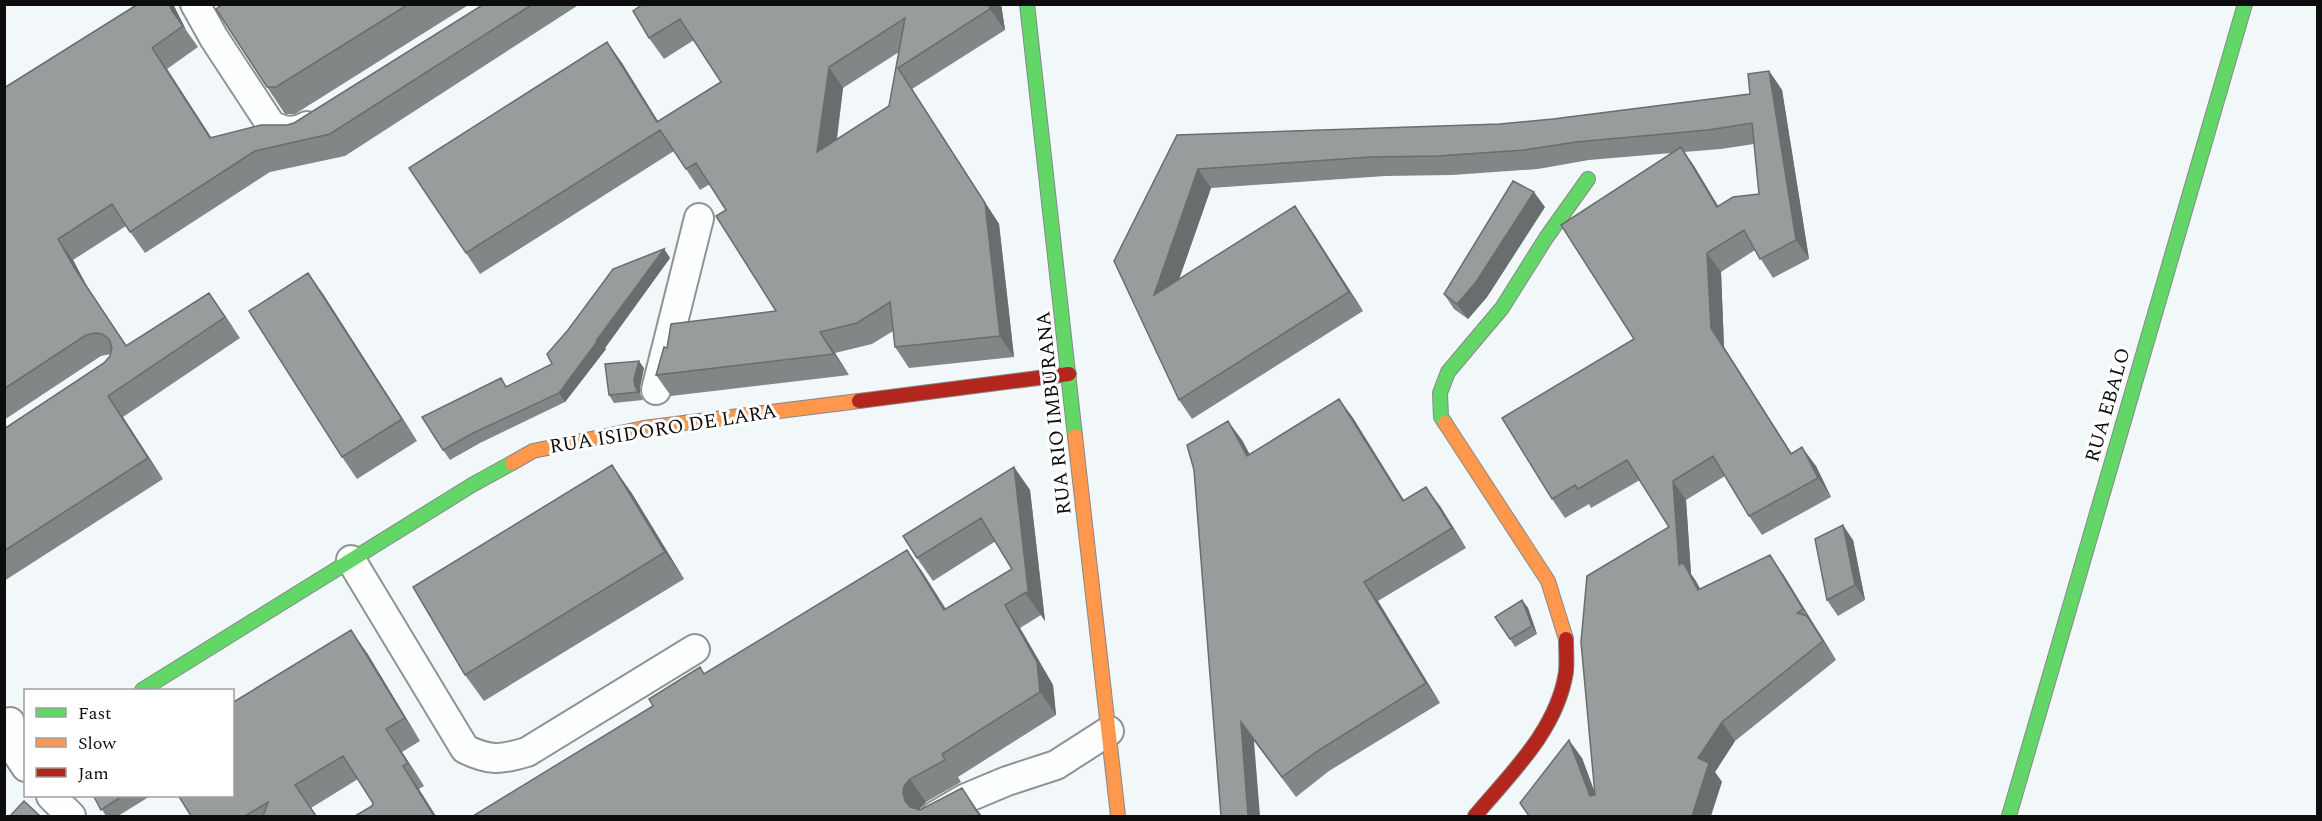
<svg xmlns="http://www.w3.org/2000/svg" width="2322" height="821" font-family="Spectral,serif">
<rect width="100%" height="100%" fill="#f2f8fa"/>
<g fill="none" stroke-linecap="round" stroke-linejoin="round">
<g stroke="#909394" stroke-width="32">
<path id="street" d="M195,4l19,34 57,87c12,6 23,9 36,1
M656,390l43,-172
M351,560l114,189c25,12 35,11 62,3l168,-103
M10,722l8,33 8,12
M51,796l20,20
M935,816l29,-17 43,-18 49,-16 53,-34"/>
</g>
<g stroke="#87898a" stroke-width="16">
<path id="fast" d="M1027,4l48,432
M1445,423l-4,-6 -1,-24 8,-21 54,-64 44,-70 42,-59
M142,690l330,-205 40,-22
M2009,816l236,-812"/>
</g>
<g stroke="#87898a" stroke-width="16">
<path id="slow" d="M1445,423l103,158 18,58
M1075,436l43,380
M512,463l21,-12 111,-23 215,-27"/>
</g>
<g stroke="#87898a" stroke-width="16">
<path id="jam" d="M859,401l210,-27
M1475,816c36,-43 82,-86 91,-144 1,-11 0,-22 0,-33"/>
</g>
<use href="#street" stroke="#fdfefe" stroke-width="28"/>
<use href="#fast" stroke="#63d668" stroke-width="14"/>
<use href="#slow" stroke="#ff974d" stroke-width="14"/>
<use href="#jam" stroke="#b3261e" stroke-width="14"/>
</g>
<path fill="#838687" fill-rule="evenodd" d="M173,4l13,26 12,17 -31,22 44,68 76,-12 7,-2 190,-119h96l-235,152 -75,16 -125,81 -19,-27 -53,34 16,30 38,56 82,-53 31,45 -117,79 40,62 -159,102v-152l100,-66 6,-7 1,-2 -10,2 -97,64v-332z
M223,4h247l-175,110h-10l-18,-27z
M642,4h359l4,26 -93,59 87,135 15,133 -105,11 -14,-21 -2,-16 -21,13 -37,9 14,22 -178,21 -15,-21 11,-27 109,-37 -50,-101 -16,-26 -10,6 -26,-39 -194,123 -14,-21 141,-211 15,21 36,58 63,-39 -27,-42 -30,19 -15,-21zM899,52l-10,54 -52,34 6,-52z
M1769,71l13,19 27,169 -36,19 -18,-28 -34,22 3,75 68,107 24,12 15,31 -69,38 -13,-19 -24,-40 -39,24 5,74 9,15 83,-15 53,86 -101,81 -20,31 7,10 -193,34 53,-58 13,35 74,-266 -29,-47 -49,28 -2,-4 -24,14 -13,-19 82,-160 38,-186 -83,7 -51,9 -86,6 -67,1 -174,12 -32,91 129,-54 55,86 -171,108 -13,-19 -2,-265 323,-11 53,-5 197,-25zM1754,144l5,50 -41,12 -24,-40 -10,-14 37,-3z
M1545,207l-58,90 -19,22 -14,-10 -10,-15z
M664,249l6,9 -65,90 1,1 -41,53 -85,41 -30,17 -7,-10 64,-64 45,-22z
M308,273l15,21 94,147 -60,38 -15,-22z
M644,368l-4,19v7l3,6 -29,3 -5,-8z
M1339,399l14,19 51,82 36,6 26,42 -88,53 62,102 -111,68 -33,26 -42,-56 -33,75 21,-376 8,15z
M1014,467l16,23 15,131 -4,-6 -21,13 33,57 3,30 -98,62 3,5 -35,20 -6,7 58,2 4,5h-509l434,-266 16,23 23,36 66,-40 -16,-28 -63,40 -16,-23z
M631,492l53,87 -200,122 -19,-26z
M1853,540l12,60 -27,16 -11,-16z
M1522,600l6,8 9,26 -22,13 -5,-8z
M367,653l53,88 -18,11 22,34 -5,3 -47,17 1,-3 -15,-24 -47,29 6,8h-126z
M93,795h59l-34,21h-12z"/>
<path fill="#6a6d6e" d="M169,4h4l13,26 -14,-19z
M989,4h12l4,26 -15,-21z
M607,42l15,21 49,80 -14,-21z
M152,48l15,21 58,90 -15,-21z
M829,67l14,21 -11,85 -15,-21z
M898,68l14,21 87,135 15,133 -14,-21z
M1769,71l13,19 27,169 -13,-19z
M1681,147l13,19 36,60 -13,-19z
M1198,169l13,19 -44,126 -13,-19z
M1534,192l11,15 -58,90 -19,22 -11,-15z
M1295,206l13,19 55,86 -14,-19z
M58,239l15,21 16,30 52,77 -66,-98z
M664,249l6,9 -65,90 1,1 -41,53 -6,-9z
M1707,253l14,19 3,75 80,126 -13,-19 -80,-126z
M308,273l15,21 94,147 -15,-22z
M209,293l15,21 16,24 -15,-21z
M820,332l15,21 14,22 -15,-21z
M639,361l5,7 -4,19v7l3,6 -8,-14 -1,-7z
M108,396l15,21 40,62 -15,-21z
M1339,399l14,19 63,102 -13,-19z
M1228,421l14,19 19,36 -14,-20z
M1802,447l14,19 15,31 -13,-19z
M612,465l19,27 53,87 -19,-27z
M1014,467l16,23 15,131 -16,-23z
M1673,481l13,19 5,74 5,7 15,28 -32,-44z
M1426,487l14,19 26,42 -14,-20z
M1843,525l10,15 12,60 -10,-15z
M907,550l16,23 37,60 -16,-23z
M1770,555l13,19 33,54 -13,-19z
M1364,582l14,19 62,102 -14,-20z
M1522,600l6,8 9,26 -5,-8z
M1005,605l15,23 33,57 3,30 -16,-23z
M1807,616l13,18 16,26 -13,-19z
M351,630l16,23 53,88 -15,-23z
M1241,722l13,19 6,75h-12z
M1722,722l13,19 -20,31 7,10 -11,34h-19l6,-58z
M386,729l16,23 22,34 -16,-23z
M1569,740l13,18 21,57 -13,-19z
M403,766l16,23 17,27h-2z
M910,779l16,23 -6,6 -1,8 -14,-15 -2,-8 1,-7z
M962,788l16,23 4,5h-2z"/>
<path fill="#989c9d" stroke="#6a6d6e" stroke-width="1.5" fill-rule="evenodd" d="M138,4h31l3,7 11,15 -31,22 58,90 51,-13h26l7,-2 190,-119h49l-203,130 -75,17 -125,81 -18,-28 -54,35 17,30 51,77 83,-53 16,24 -117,79 40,62 -144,93v-122l100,-66 6,-7 2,-9 -3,-8 -7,-5 -7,-1 -9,2 -82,54v-301z
M223,4h186l-133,83h-9l-51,-78z
M643,4h346l1,5 -92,59 87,135 15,133 -105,11 -5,-45 -33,21 -37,9 14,22 -178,21 8,-28 3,1 4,-24 105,-13 -60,-95 10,-6 -30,-47 -10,6 -26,-39 -194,123 -57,-85 198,-126 50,80 64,-40 -41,-63 -31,19 -16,-27zM905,18l-16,88 -72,46 12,-85z
M1769,71l27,169 -36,19 -16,-29 -37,23 4,75 80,126 11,-7 16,31 -69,38 -36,-60 -40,25 6,84 4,-3 15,28 72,-35 33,54 -6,4 10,3 16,25 -101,81 -24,36 11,5 -17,53h-163l-9,-13 49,-63 21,56 5,-1 -14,-153 6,-66 82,-49 -42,-67 -49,29 -3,-4 -23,14 -50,-81 132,-79 -73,-114 120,-78 36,60 16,-10 26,-3 -7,-71 -44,7 -132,12 -52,8 -86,6 -66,1 -174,12 -44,126 141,-89 54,86 -170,108 -65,-139 63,-126 323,-11 53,-5 197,-25 -2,-20z
M1513,181l21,11 -58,90 -19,22 -13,-10z
M664,249l-68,92 3,-2 -40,54 -86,40 -30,17 -21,-33 79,-39 5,9 46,-23 -5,-10 21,-24 45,-61z
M308,273l94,146 -60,38 -93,-146z
M639,361l-5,18 1,7 3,6 -29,3 -4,-31z
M1339,399l64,102 23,-14 26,41 -88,54 62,101 -110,69 -34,25 -41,-55 7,94h-27l-27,-346 -7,-25 41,-24 19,35z
M612,465l53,87 -200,123 -52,-88z
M1014,467l15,131 -3,-6 -21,13 32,57 3,30 -98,62 3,6 -35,19 -6,7 -1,7 2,8 5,6 10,3 42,-22 18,28h-507l180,-110 -4,-7 51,-32 4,7 203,-124 37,60 68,-41 -31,-51 -64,40 -14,-22z
M1843,525l12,60 -28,15 -12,-61z
M1522,600l10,26 -22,13 -15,-22z
M351,630l54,88 -19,11 22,34 -5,3 31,50h-79l17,-10 1,-3 -30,-47 -48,29 21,31h-53l5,-14 -23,14h-54l-13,-21h54v-92z
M93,795h31l-23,15z
M24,801l16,15h-30z"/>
<g text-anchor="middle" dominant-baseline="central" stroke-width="6" stroke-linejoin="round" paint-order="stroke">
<g font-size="20" fill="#0d0d0d" stroke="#fff">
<text transform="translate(2108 405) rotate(-74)">RUA EBALO</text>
<text transform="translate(1054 413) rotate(-96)">RUA RIO IMBURANA</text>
<text transform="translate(663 429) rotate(-9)">RUA ISIDORO DE LARA</text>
</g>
</g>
<rect width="2322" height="821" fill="none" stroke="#0d0d0d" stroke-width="12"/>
<rect x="24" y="689" width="210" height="108" fill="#ffffff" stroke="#9e9e9e" stroke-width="1.5"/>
<rect x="36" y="708" width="30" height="9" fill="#63d668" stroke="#9e9e9e" stroke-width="1.5"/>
<text x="78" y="719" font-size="18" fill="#0d0d0d">Fast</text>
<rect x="36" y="738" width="30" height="9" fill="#ff974d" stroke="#9e9e9e" stroke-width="1.5"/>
<text x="78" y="749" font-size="18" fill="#0d0d0d">Slow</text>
<rect x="36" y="768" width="30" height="9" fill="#b3261e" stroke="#9e9e9e" stroke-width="1.5"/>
<text x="78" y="779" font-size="18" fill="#0d0d0d">Jam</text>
</svg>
